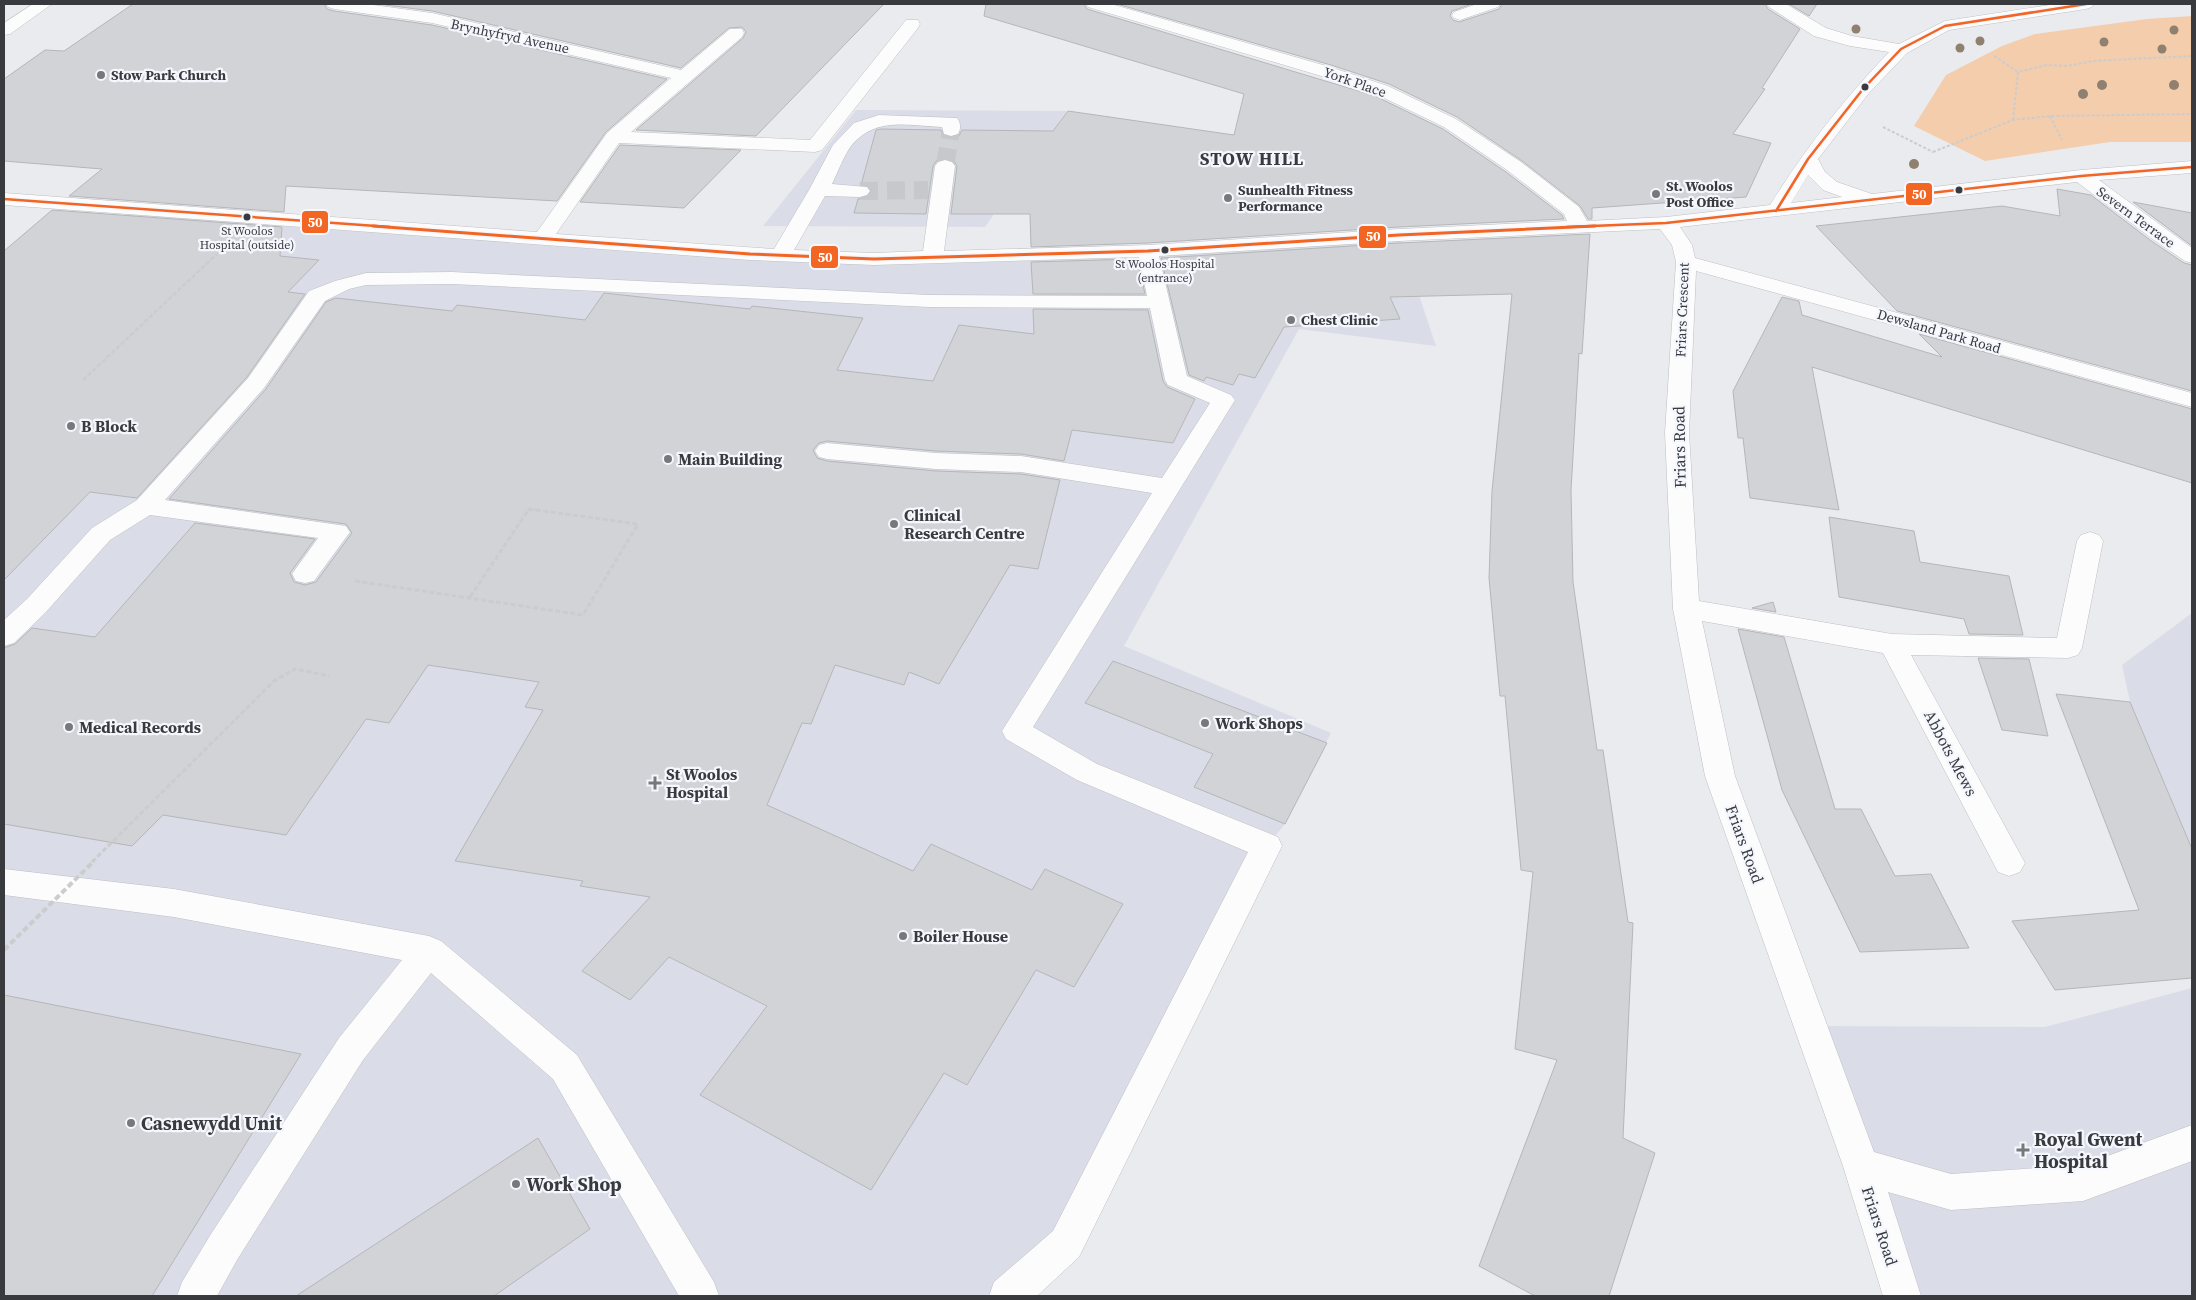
<svg xmlns="http://www.w3.org/2000/svg" width="2196" height="1300" font-family="'Source Serif 4',serif">
<rect width="100%" height="100%" fill="#eaebef"/>
<path fill="#dadde7" d="M856,110l211,1 -82,116 -222,-1z
M138,207l736,52 525,-24 37,111 -137,-17 -175,317 207,87 -46,91 -18,22 -201,398 -58,52h-1004v-993z
M2192,613v236l-62,-147 -8,-37z
M2192,988v308h-290l-92,-270 235,1z"/>
<path fill="#f4cdac" d="M2192,16v126h-82l-125,19 -71,-35 32,-51 56,-29 33,-12 112,-15z"/>
<path fill="#d2d3d7" stroke="#b5b6b9" d="M133,4h191l3,5 7,2 98,14 235,54 -61,53 -49,69 -271,-15 -2,26 -215,-16 33,-27 -98,-8v-82l41,-29 19,1z
M378,4h506l-128,132 -120,-6 107,-92 3,-6 -4,-5 -13,1 -48,40 -249,-57z
M986,4h98l3,5 288,87 68,33 63,43 56,43 2,4 -165,8 -251,16 -117,4 -1,-33h-79l6,-48 -3,-5 -8,-3 -9,2 -4,6 -7,48 -72,-1 4,-14 10,-2 4,-6 -4,-5 -7,-1 15,-55 5,-1 60,1 2,6 7,2 9,-2 3,-6 91,1 15,-20 166,24 10,-41 -260,-78z
M1117,4h355l-20,7 -2,5 3,4 6,2 40,-13 3,-5h263l3,5 32,20 -38,59 3,1 -32,45 38,9 -25,54 -154,11v11h-4l-8,-13 -58,-45 -65,-44 -68,-33 -58,-19z
M1789,4h28l-8,12z
M620,145l121,5 -57,58 -104,-6z
M2057,189l34,6 59,45 34,23 8,2v126l-295,-80 -81,-85 186,-20 58,10z
M2133,202l59,11v33z
M52,210l230,17 -2,29 39,4 -31,32 17,2 -58,83 -110,121 -47,-6 -86,88v-329z
M1590,234l-8,120 -3,-1 -8,137 2,92 24,168h6l25,172 5,1 -10,215 32,15 -46,143h-74l-56,-30 78,-206 -42,-11 18,-177 -12,-2 -16,-174h-5l-11,-118 3,-87 20,-197 -122,3 10,22 -116,8 -29,51 -16,-4 -6,11 -27,-8 -2,4 -15,-6 -28,-117 238,-15z
M1137,259l8,35h-112l-2,-32z
M604,293l146,16 2,-3 111,12 -26,52 96,11 26,-56 75,9 -1,-25 115,1 15,71 4,6 28,12 -22,44 -101,-13 -8,31 -43,-7 -85,-3 -109,-10 -8,2 -6,7 4,8 10,3 109,10 85,3 39,6 -22,89 -28,-4 -71,119 -30,-12 -5,13 -69,-20 -24,59 -9,-1 -35,82 146,66 18,-27 101,46 13,-21 78,35 -49,83 -38,-17 -69,115 -23,-12 -73,117 -171,-95 67,-89 -98,-49 -39,43 -48,-29 68,-74 -70,-11 3,-5 -128,-20 88,-151 -18,-3 14,-25 -111,-17 -39,58 -23,-4 -80,116 -123,-20 -31,31 -128,-22v-176l11,-4 17,-16 63,9 100,-114 120,16 -25,34 4,9 11,3 11,-3 36,-49 -6,-9 -177,-25 97,-110 60,-87 10,-4 116,13 5,-6 128,15z
M1782,297l17,4 3,14 140,42 -23,-23 273,75v74l-380,-116 27,143 -89,-12 -7,-60h-5l-5,-47z
M1829,517l85,14 6,31 89,14 14,59 -54,-1 -5,-15 -125,-22z
M1773,602l3,10 -24,-4z
M1738,629l46,8 51,172h26l34,67 36,-2 38,74 -109,4 -78,-162z
M1978,658l51,1 19,77 -46,-6z
M1113,661l214,82 -42,81 -91,-37 19,-33 -128,-51z
M2056,694l74,8 62,147v129l-137,12 -43,-69 127,-11z
M4,995l297,59 -149,242h-148z
M538,1138l52,91 -96,67h-198z"/>
<g fill="none" stroke-linecap="round" stroke-linejoin="round">
<path stroke="#c7c8cb" stroke-width="18" stroke-dasharray="18 9" stroke-linecap="butt" d="M945,166l6,-36
M860,191l68,-1"/>
<g stroke="#bebfc2" stroke-width="1">
<path id="minor" d="M33,4h19l-42,30 -6,1v-12z
M326,4h40l66,9 249,57 49,-41h12l2,4 -2,4 -111,95 179,8 96,-120h12l2,4 -2,4 -96,122 -7,2 -196,-9 -63,91 218,15 35,-59 24,-45 21,-22 25,-8 78,3c4,5 4,11 1,16l-7,2 -7,-2 -2,-7c-35,-1 -66,-11 -91,19 -8,11 -13,26 -19,38l35,3 3,4 -3,4 -7,2 -35,-1 -31,54 80,3 49,-2 12,-85 3,-4 7,-2 7,2 3,4 -11,85 204,-6 251,-16 168,-8 -3,-7 -57,-44 -63,-43 -68,-33 -58,-19 -230,-68 -2,-3h25l219,63 58,19 68,33 65,43 58,45 8,14 79,-4 104,-12c35,-56 73,-105 119,-153l-39,-6 -36,-10 -45,-29 -2,-3h19l40,24 26,8 47,8 46,-23 111,-17h38l-2,3 -6,2 -137,21 -42,23 -38,40 -51,66 7,13 12,10 35,12 209,-24 111,-9v12l-93,7 93,68v15l-7,-2 -34,-23 -74,-56 -397,45 12,18 3,13 497,135v14l-496,-136 -7,162 10,168 193,33 165,4 20,-97 4,-6 9,-3 9,3 4,6 -21,107 -4,7 -10,3 -157,-3 114,208 -5,9 -11,4 -11,-4 -115,-219 -181,-32 33,155 139,376 77,22 132,-9 109,-40v36l-109,40 -132,9 -63,-18 33,104h-38l-40,-130 -138,-390 -32,-167 -8,-176 11,-171 -4,-17 -12,-16 -261,12 -240,15 28,120 44,19 4,5 -202,327 64,37 181,73 4,9 -203,411 -42,39h-48l5,-14 59,-51 195,-379 -171,-72 -71,-41 -4,-8 150,-238 -131,-21 -85,-3 -109,-10 -8,-2 -4,-6 4,-6 8,-2 109,10 85,3 141,22 48,-75 -42,-18 -3,-5 -15,-72 -221,-1 -477,-23 -86,1 -17,4 -24,12 -61,87 -99,112 181,26 4,6 -36,49 -9,2 -9,-2 -4,-7 26,-36 -168,-23 -40,25 -65,73 -31,30 -10,3v-26l23,-21 65,-71 45,-28 111,-122 61,-87 26,-10 31,-8 86,-1 477,23 218,1 -8,-39 -265,8 -124,-5 -746,-55v-12l533,39 70,-99 64,-55 -239,-55 -98,-14 -6,-2zM1808,175l15,15 19,7 -51,6z
M1477,4h23l-2,3 -38,13 -6,-2 -2,-3 2,-3z
M4,869l170,20 255,47 12,5 136,114 137,227 5,14h-40l-126,-217 -122,-106 -68,87 -126,200 -20,36h-40l5,-14 29,-48 128,-196 63,-78 -228,-43 -170,-22z"/>
</g>
<path stroke="#cbcccd" stroke-width="2" stroke-dasharray="3 2" stroke-linecap="butt" d="M1994,56l24,16
M2050,116l12,24
M2013,120l5,-48 29,-7 20,1 26,-5 99,-5
M1883,127l50,25
M1933,152l80,-32 37,-4 142,-2"/>
<path stroke="#cbcccd" stroke-width="2.5" stroke-dasharray="4.5 2" stroke-linecap="butt" d="M83,380l134,-126
M528,510h9"/>
<path stroke="#cbcccd" stroke-width="3" stroke-dasharray="5 2.5" stroke-linecap="butt" d="M355,581l228,34 55,-91 -109,-15 -59,88"/>
<use href="#minor" fill="#fcfcfd" fill-rule="evenodd"/>
<path stroke="#cbcccd" stroke-width="3" stroke-dasharray="5 2.5" stroke-linecap="butt" d="M92,862l182,-181 21,-12 35,7"/>
<path stroke="#cbcccd" stroke-width="4" stroke-dasharray="6 3" stroke-linecap="butt" d="M4,950l90,-89"/>
<g stroke="#f5f7fe" stroke-width="5">
<path id="bus-1-far1" d="M4,199l386,28
M1776,211l32,-52 55,-70 38,-40 44,-23 141,-22
M1567,227l99,-4 415,-47 111,-9"/>
</g>
<g stroke="#f5f7fe" stroke-width="6">
<path id="bus-1" d="M373,226l377,28 124,5 274,-8 251,-16 196,-9"/>
</g>
<use href="#bus-1-far1" stroke="#f26522" stroke-width="2.5"/>
<use href="#bus-1" stroke="#f26522" stroke-width="3"/>
</g>
<g fill="#908070">
<circle cx="1856" cy="29" r="4.5"/>
<circle cx="2174" cy="30" r="4.5"/>
<circle cx="1980" cy="41" r="4.5"/>
<circle cx="2104" cy="42" r="4.5"/>
<circle cx="1960" cy="48" r="4.5"/>
<circle cx="2162" cy="49" r="4.5"/>
<circle cx="2102" cy="85" r="5"/>
<circle cx="2174" cy="85" r="5"/>
<circle cx="2083" cy="94" r="5"/>
<circle cx="1914" cy="164" r="5"/>
</g>
<g fill="#77787b" stroke="#f5f7fe" stroke-width="2">
<circle cx="101" cy="75" r="5"/>
<circle cx="1656" cy="194" r="5"/>
<circle cx="1228" cy="198" r="5"/>
<circle cx="1291" cy="320" r="5"/>
<circle cx="71" cy="426" r="5"/>
<circle cx="668" cy="459" r="5"/>
<circle cx="894" cy="524" r="5"/>
<circle cx="1205" cy="723" r="5"/>
<circle cx="69" cy="727" r="5"/>
<path d="M652.5 775.5h5v5h5v5h-5v5h-5v-5h-5v-5h5z"/>
<circle cx="903" cy="936" r="5"/>
<circle cx="131" cy="1123" r="5"/>
<path d="M2020.5 1142.5h5v5h5v5h-5v5h-5v-5h-5v-5h5z"/>
<circle cx="516" cy="1184" r="5"/>
</g>
<g fill="#393a3d" stroke="#f5f7fe" stroke-width="2">
<circle cx="1865" cy="87" r="4.5"/>
<circle cx="1959" cy="190" r="4.5"/>
<circle cx="247" cy="217" r="4.5"/>
<circle cx="1165" cy="250" r="4.5"/>
</g>
<g text-anchor="middle" dominant-baseline="central" stroke-width="4.5" stroke-linejoin="round" paint-order="stroke">
<g font-size="12" fill="#393a3d" stroke="#f5f7fe">
<text x="247" y="231">St Woolos<tspan x="247" dy="14">Hospital (outside)</tspan></text>
<text x="1165" y="264">St Woolos Hospital<tspan x="1165" dy="14">(entrance)</tspan></text>
</g>
<g font-size="14" fill="#393a3d" stroke="#f5f7fe">
<text transform="translate(510 36) rotate(12)">Brynhyfryd Avenue</text>
<text transform="translate(1355 82) rotate(19)">York Place</text>
<text transform="translate(2136 217) rotate(36)">Severn Terrace</text>
<text transform="translate(1682 310) rotate(-88)">Friars Crescent</text>
<text transform="translate(1939 331) rotate(16)">Dewsland Park Road</text>
</g>
<g font-size="14" font-weight="bold" fill="#393a3d" stroke="#f5f7fe" text-anchor="start">
<text x="111" y="75">Stow Park Church</text>
<text x="1666" y="186">St. Woolos<tspan x="1666" dy="16">Post Office</tspan></text>
<text x="1238" y="190">Sunhealth Fitness<tspan x="1238" dy="16">Performance</tspan></text>
<text x="1301" y="320">Chest Clinic</text>
</g>
<g font-size="16" font-weight="bold" fill="#393a3d" stroke="#f5f7fe" text-anchor="start">
<text x="81" y="426">B Block</text>
<text x="678" y="459">Main Building</text>
<text x="904" y="515">Clinical<tspan x="904" dy="18">Research Centre</tspan></text>
<text x="1215" y="723">Work Shops</text>
<text x="79" y="727">Medical Records</text>
<text x="666" y="774">St Woolos<tspan x="666" dy="18">Hospital</tspan></text>
<text x="913" y="936">Boiler House</text>
</g>
<g font-size="16" fill="#393a3d" stroke="#f5f7fe">
<text transform="translate(1679 447) rotate(-91)">Friars Road</text>
<text transform="translate(1951 753) rotate(62)">Abbots Mews</text>
<text transform="translate(1745 844) rotate(70)">Friars Road</text>
<text transform="translate(1880 1226) rotate(72)">Friars Road</text>
</g>
<g font-size="18" font-weight="bold" letter-spacing="1" fill="#393a3d" stroke="#f5f7fe">
<text x="1252" y="158">STOW HILL</text>
</g>
<g font-size="19" font-weight="bold" fill="#393a3d" stroke="#f5f7fe" text-anchor="start">
<text x="141" y="1123">Casnewydd Unit</text>
<text x="2034" y="1139">Royal Gwent<tspan x="2034" dy="22">Hospital</tspan></text>
<text x="526" y="1184">Work Shop</text>
</g>
</g>
<g stroke="#f5f7fe" stroke-width="2">
<rect x="1905" y="182" width="28" height="24" rx="5" fill="#f26522"/>
<rect x="301" y="210" width="28" height="24" rx="5" fill="#f26522"/>
<rect x="1358" y="225" width="29" height="24" rx="5" fill="#f26522"/>
<rect x="810" y="245" width="29" height="24" rx="5" fill="#f26522"/>
</g>
<g font-size="14" text-anchor="middle" font-weight="bold" fill="#fff">
<text x="1919" y="199">50</text>
<text x="315" y="227">50</text>
<text x="1373" y="241">50</text>
<text x="825" y="262">50</text>
</g>
<rect width="2196" height="1300" fill="none" stroke="#393a3d" stroke-width="10"/>
</svg>
